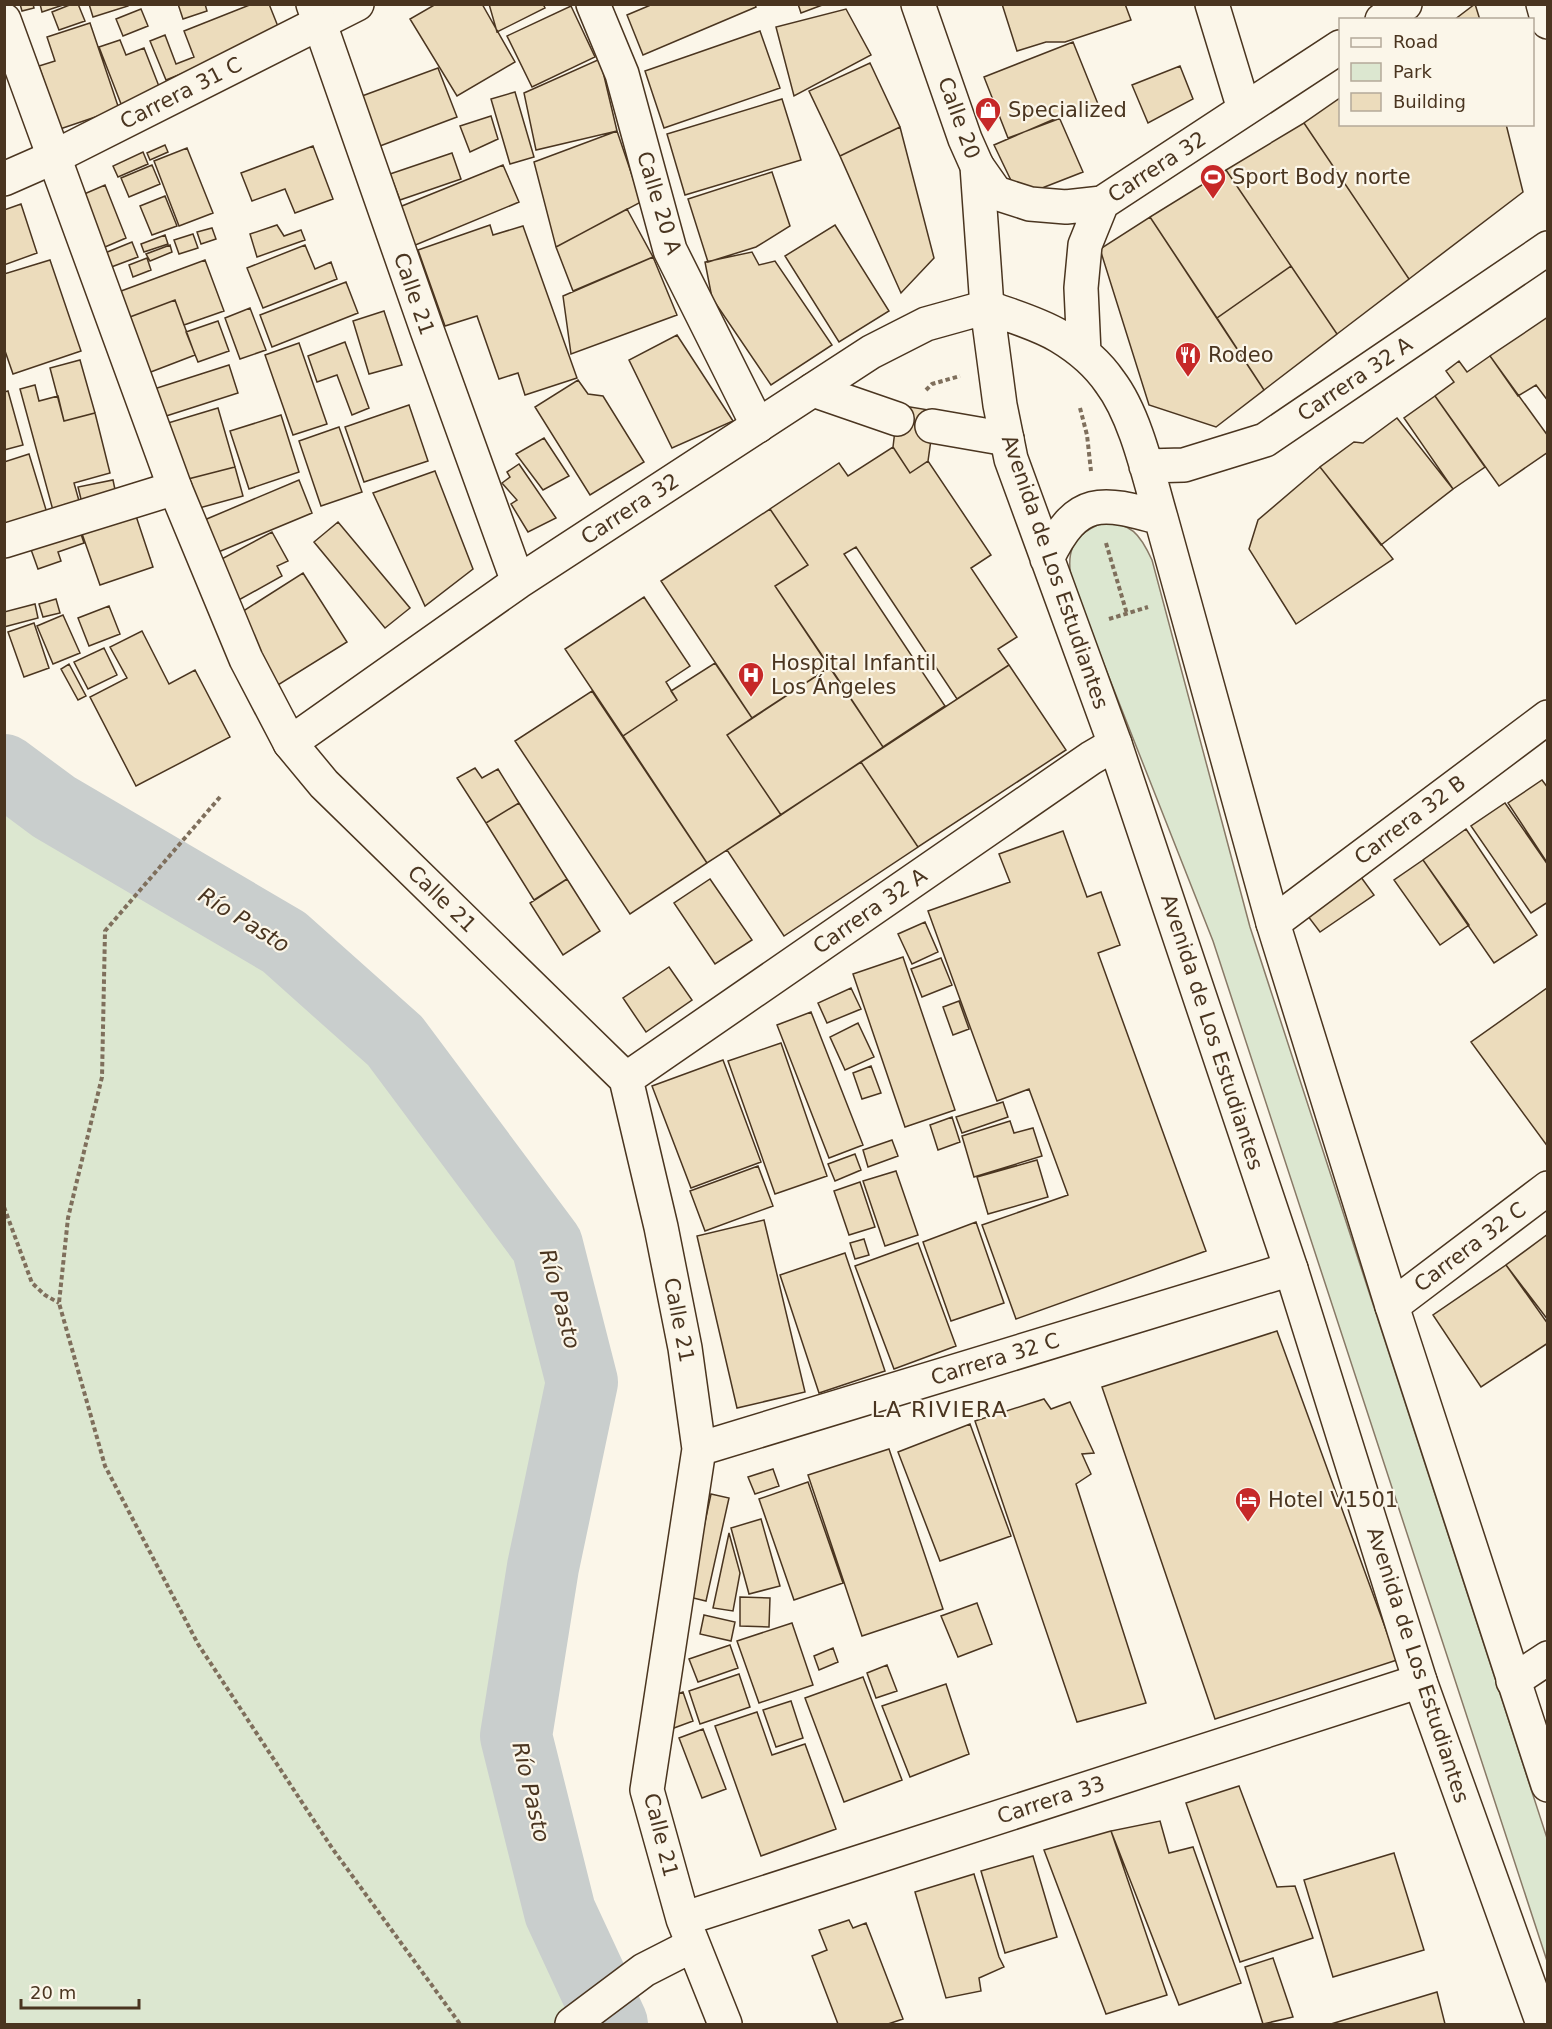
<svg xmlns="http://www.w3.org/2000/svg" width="1552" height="2029" font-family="'DejaVu Sans',sans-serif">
<rect width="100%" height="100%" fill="#fbf6e9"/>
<path fill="#dce7d0" stroke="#887966" stroke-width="1.5" d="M1102,523c29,-1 38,11 50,37l98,367 297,911v123l-334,-1020 -140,-355c-8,-31 -3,-50 29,-63z
M4,767l50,40 230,135 111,99 152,204 35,137 -39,185 -27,169 44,176 52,112h-607z"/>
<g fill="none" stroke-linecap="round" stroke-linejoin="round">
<path stroke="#c9cecd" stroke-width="72" d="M4,770l50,37 230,135 111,99 152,204 35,137 -39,185 -27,169 44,176 52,112"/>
</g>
<path fill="#ecdcbc" stroke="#4a3520" stroke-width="1.5" d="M20,4h13l1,4 -12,3z
M40,4h26l-24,8z
M72,4h6l7,17 -26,9 -7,-18z
M89,4h39v2l-35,11z
M178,4h27l2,7 -24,8z
M252,4h17l12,30 -115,46 -16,-39 15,-6 11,29 18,-7 -10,-26z
M436,4h46l33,58 -58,34 -47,-77z
M489,4h54l2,4 -48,24z
M653,4h102l1,3 -113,48 -16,-40z
M798,4h27l-24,9z
M1002,4h123l6,16 -66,22h-19l-29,9z
M1475,4l5,16h-26z
M571,6l24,51 -63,30 -25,-51z
M141,9l7,17 -25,10 -7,-17z
M846,9l25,46 -77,41 -18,-69z
M90,23l29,86 -59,20 -21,-63 16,-5 -8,-24z
M760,31l20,57 -116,40 -19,-57z
M120,40l6,15 18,-7 18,46 -39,15 -24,-62z
M1073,42l25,62 -90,34 -24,-61z
M600,59l17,72 -81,19 -12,-57z
M870,63l30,64 -60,29 -31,-65z
M1180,66l13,33 -45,24 -16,-38z
M438,68l19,49 -77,29 -18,-50z
M515,92l19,65 -24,7 -19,-65z
M1340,98v26h166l17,68 -114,87 -105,-156z
M782,99l19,61 -116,35 -18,-61z
M491,116l7,23 -28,13 -10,-26z
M1059,117l24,55 -64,25 -25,-52z
M1304,123l105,156 -72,55 -111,-164z
M900,127l34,131 -33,35 -61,-137z
M617,131l24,71 -85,45 -22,-85z
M165,145l3,7 -18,8 -3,-7z
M313,146l20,53 -38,14 -10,-24 -33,12 -11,-28z
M187,148l26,65 -34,13 -25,-65z
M143,152l5,12 -30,13 -5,-11z
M452,153l9,26 -61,21 -10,-26z
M152,165l8,19 -31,13 -8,-19z
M503,165l16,37 -106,44 -16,-38z
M1226,170l65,96 -74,52 -67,-101z
M772,172l18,54 -34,21 -48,15 -20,-63z
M105,185l21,53 -28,12 -23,-52z
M165,196l12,30 -25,9 -12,-29z
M21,204l16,49 -33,12v-55z
M627,209l26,48 -80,34 -17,-44z
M1150,217l114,173 -48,37 -67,-22 -49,-156z
M277,225l7,11 17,-6 4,10 -48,17 -7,-23z
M490,225l3,10 30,-9 54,152 -52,17 -7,-22 -19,6 -22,-63 -32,10 -27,-76z
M835,225l54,86 -50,31 -54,-86z
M212,228l4,11 -15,5 -4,-12z
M193,234l5,14 -19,6 -5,-14z
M165,235l3,9 -24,8 -3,-8z
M132,242l6,15 -32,12 -6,-14z
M170,245l2,7 -22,9 -4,-7z
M305,245l10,24 16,-7 6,17 -74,29 -16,-40z
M752,252l7,13 16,-4 57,84 -61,40 -59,-87 -7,-36z
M653,257l24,58 -106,39 -8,-58z
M147,258l4,12 -18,7 -4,-12z
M50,260l31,91 -68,23 -9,-26v-74z
M205,260l19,51 -40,14 -9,-25 -53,20 -9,-26z
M1291,266l46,68 -73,56 -47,-72z
M346,282l12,31 -86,34 -12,-32z
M175,300l20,55 -52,20 -21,-55z
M250,308l16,42 -26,9 -15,-41z
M384,311l18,54 -33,9 -16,-53z
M1548,317v84l-12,-16 -18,11 -28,-40z
M218,321l11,30 -31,11 -12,-30z
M677,335l56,86 -61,27 -43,-88z
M345,342l24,66 -17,7 -15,-40 -20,7 -9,-26z
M299,343l28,81 -34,11 -28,-80z
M1490,356l58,80v16l-49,34 -64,-90 19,-14 -8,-11 13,-10 8,11z
M80,360l15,53 -31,8 -14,-53z
M229,365l9,28 -75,24 -9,-28z
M578,380l10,14 15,2 41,66 -54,33 -55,-88z
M35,385l4,16 19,-5 6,25 31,-8 15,60 -36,10 7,25 -27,6 -34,-125z
M8,391l15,54 -19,5v-58z
M1435,396l50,71 -32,22 -49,-71z
M409,405l19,56 -64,21 -19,-55z
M898,405l37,6 -7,50 -18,12 -17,-26z
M218,408l17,59 -51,13 -16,-57z
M281,415l18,57 -50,17 -19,-58z
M1397,418l56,71 -72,56 -61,-78 34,-25 9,1z
M339,427l23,65 -41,14 -22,-65z
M544,438l25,38 -26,14 -27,-36z
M893,447l17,26 18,-12 63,94 -20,13 46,69 -19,12 11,16 -52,34 -101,-152 -12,7 101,152 -62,41 -108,-161 33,-21 -38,-56 69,-46 9,13z
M29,454l18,59 -43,13v-64z
M519,464l37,54 -28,14 -17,-28 6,-4 -15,-17 8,-6 -3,-5z
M235,467l8,29 -51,14 -8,-30z
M1320,467l73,92 -97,65 -47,-75 9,-29z
M435,471l38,98 -48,37 -52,-113z
M113,480l5,24 -34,7 -6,-24z
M299,480l13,33 -96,40 -14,-32z
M770,509l38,56 -33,21 55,81 -78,51 -91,-137z
M134,510l19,57 -53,18 -20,-57z
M338,522l72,86 -25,20 -71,-86z
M79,528l5,15 -26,9 3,9 -23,8 -9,-25z
M272,532l16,29 -11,5 5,10 -45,25 -21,-39z
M303,573l44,69 -69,43 -44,-68z
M644,597l46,69 -24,16 11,18 -54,36 -58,-87z
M56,599l4,14 -17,4 -4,-13z
M35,604l3,14 -34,9v-15z
M109,606l11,28 -31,12 -11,-28z
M63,615l17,38 -27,11 -16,-38z
M34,623l15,45 -25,9 -16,-45z
M142,631l27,53 26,-14 35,67 -94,49 -46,-89 37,-19 -17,-31z
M104,648l13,27 -29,14 -14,-27z
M715,663l37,55 -25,17 54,80 -74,48 -84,-127 54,-36 -6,-9z
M69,664l17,32 -8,4 -17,-31z
M1009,665l57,85 -148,97 -57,-85z
M830,667l53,80 -102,68 -54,-80z
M592,691l115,172 -77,51 -115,-173z
M861,762l57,85 -134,89 -57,-86z
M475,768l7,10 16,-9 21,34 -33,20 -29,-45z
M1542,780l6,8v76l-40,-61z
M519,803l48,76 -33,21 -48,-77z
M1505,803l43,62v37l-17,11 -60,-87z
M1466,829l71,106 -43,28 -71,-103z
M1063,831l24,66 14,-5 19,53 -22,8 108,298 -190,68 -34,-94 86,-30 -39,-106 -32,12 -69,-190 82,-29 -11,-28z
M1423,860l46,65 -29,20 -46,-65z
M1358,873l16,22 -54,37 -16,-21z
M567,879l33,52 -37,24 -33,-52z
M710,879l42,61 -37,24 -41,-61z
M925,922l13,30 -26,12 -14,-30z
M903,957l52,153 -50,17 -52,-153z
M941,958l11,27 -30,12 -11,-28z
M669,967l23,33 -46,32 -23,-34z
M851,988l10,21 -34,14 -9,-20z
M1547,988l1,1v158l-77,-105z
M959,1001l10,28 -16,6 -10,-28z
M811,1012l52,133 -34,13 -52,-133z
M858,1023l16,34 -29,13 -15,-33z
M781,1043l46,133 -52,18 -47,-133z
M723,1060l38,102 -70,26 -39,-102z
M871,1066l10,27 -19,6 -9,-26z
M1003,1102l5,15 -46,16 -6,-16z
M952,1117l8,25 -22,8 -8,-25z
M1010,1121l4,12 19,-5 9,28 -68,21 -12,-41z
M892,1140l6,16 -30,11 -5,-17z
M855,1154l6,16 -26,11 -7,-17z
M1037,1160l11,37 -60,17 -11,-37z
M758,1166l15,40 -68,25 -15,-40z
M896,1171l22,64 -33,11 -22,-65z
M860,1182l15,45 -26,8 -15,-44z
M764,1220l41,172 -68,16 -40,-172z
M976,1222l28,81 -53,18 -28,-79z
M1548,1234v86l-42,-55z
M864,1239l5,16 -14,4 -5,-16z
M918,1243l38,103 -62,23 -39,-103z
M845,1253l40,118 -66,22 -39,-118z
M1506,1265l42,59v19l-67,44 -48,-72z
M1277,1331l120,329 -182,59 -113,-332z
M1044,1399l7,10 19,-7 24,51 -12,1 9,20 -15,10 70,219 -69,19 -102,-301z
M970,1424l41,112 -71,25 -42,-109z
M889,1449l54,160 -81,27 -54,-161z
M773,1469l6,17 -24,8 -7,-17z
M808,1482l35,101 -49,17 -35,-101z
M711,1494l18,4 -23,103 -17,-4z
M761,1519l19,67 -31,8 -18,-66z
M729,1533l11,40 -7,38 -20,-3z
M740,1597l30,1 -1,29 -29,-1z
M977,1603l15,41 -34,13 -17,-41z
M704,1615l31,7 -4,19 -31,-7z
M792,1623l21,62 -54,18 -22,-62z
M730,1645l8,23 -40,14 -9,-23z
M833,1648l5,14 -19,8 -5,-14z
M887,1665l10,26 -21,7 -9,-25z
M739,1674l11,33 -50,17 -11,-33z
M863,1677l39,103 -58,22 -39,-104z
M946,1684l23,70 -59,23 -28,-71z
M683,1692l10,29 -19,7 -10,-29z
M791,1701l12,37 -27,9 -13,-37z
M757,1712l15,43 33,-11 31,85 -75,27 -46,-130z
M703,1729l23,60 -24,9 -23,-60z
M1239,1786l38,101 18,-1 18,52 -73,24 -54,-159z
M1160,1821l9,32 24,-6 48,136 -62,22 -68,-174z
M1111,1831l56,164 -61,19 -62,-164z
M1394,1853l30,97 -91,27 -29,-97z
M1033,1856l24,81 -52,16 -24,-82z
M974,1874l25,83 5,10 -25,11 2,13 -35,7 -31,-106z
M849,1920l4,8 13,-5 37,96 -15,5h-50l-26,-68 15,-6 -8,-20z
M1273,1958l20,59 -30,7 -18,-57z
M1437,1992l8,32h-114z"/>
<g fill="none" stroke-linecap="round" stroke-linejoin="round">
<g stroke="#4a3520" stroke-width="36">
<path id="minor" d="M593,4l29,70 48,176 88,176
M918,4l47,135 12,27 10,141
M1212,4l32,105
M1543,4l5,18
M4,179l50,-22 303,-153
M813,390l84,29
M932,426l75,13
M4,541l171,-53
M290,743l34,41 302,295 35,148 24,121 14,101 -52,341 36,129 42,105
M1273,923l275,-206
M626,1079l465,-321 24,-14
M1392,1306l156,-118
M699,1449l592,-180
M1513,1681l35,-23
M683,1919l737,-238
M572,2024l72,-54 49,-25"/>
</g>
<g stroke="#4a3520" stroke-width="36">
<path id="major" d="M313,4l114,326 91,252
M4,20l171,468 71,171 44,84 228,-161 353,-230 55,-28 61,-17
M1382,20l23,-16
M977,166l19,27 34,11 36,3 36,-4
M987,307l13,98 11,54 104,285 176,525 129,412 123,343
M987,307c24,9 50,16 72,29 20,12 38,27 51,46 26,34 39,95 51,136l112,405 119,383 156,479
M1084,353l-3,-65 4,-43 17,-42 238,-156
M1146,466l38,-1 81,-25 283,-192
M1047,559c30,-63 54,-58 114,-41"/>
</g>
<path stroke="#7f6f5c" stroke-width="4" stroke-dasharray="4.5 3" stroke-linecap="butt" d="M926,390l6,-6 28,-8
M1080,408l7,27 4,36
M1106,543l21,71
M1109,619l39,-12
M220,797l-115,134 -3,146 -34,141 -9,85 46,163 93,178 134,204 128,176
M4,1207l28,76 13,12 14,8"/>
<use href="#minor" stroke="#fbf6e9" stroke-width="33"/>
<use href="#major" stroke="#fbf6e9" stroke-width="33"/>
</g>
<defs>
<g id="shop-pin" transform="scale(1.35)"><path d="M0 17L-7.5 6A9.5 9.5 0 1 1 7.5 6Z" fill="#c62828" stroke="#fbf6e9"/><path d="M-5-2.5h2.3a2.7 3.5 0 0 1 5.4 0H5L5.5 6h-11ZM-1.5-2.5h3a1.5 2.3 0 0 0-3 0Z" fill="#fff"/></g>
<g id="stadium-pin" transform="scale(1.35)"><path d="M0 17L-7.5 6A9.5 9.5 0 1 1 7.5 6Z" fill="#c62828" stroke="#fbf6e9"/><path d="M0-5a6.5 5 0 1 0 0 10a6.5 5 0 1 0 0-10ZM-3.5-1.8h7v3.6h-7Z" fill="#fff"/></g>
<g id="restaurant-pin" transform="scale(1.35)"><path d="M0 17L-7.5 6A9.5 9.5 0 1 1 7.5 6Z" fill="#c62828" stroke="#fbf6e9"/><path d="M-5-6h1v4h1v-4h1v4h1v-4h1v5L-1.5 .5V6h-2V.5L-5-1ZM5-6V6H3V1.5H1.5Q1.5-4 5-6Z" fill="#fff"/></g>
<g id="hospital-pin" transform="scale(1.35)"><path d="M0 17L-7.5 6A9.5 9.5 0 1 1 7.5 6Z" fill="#c62828" stroke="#fbf6e9"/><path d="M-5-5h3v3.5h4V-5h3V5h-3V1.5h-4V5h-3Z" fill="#fff"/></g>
<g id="hotel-pin" transform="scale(1.35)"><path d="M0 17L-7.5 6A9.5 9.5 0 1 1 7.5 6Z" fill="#c62828" stroke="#fbf6e9"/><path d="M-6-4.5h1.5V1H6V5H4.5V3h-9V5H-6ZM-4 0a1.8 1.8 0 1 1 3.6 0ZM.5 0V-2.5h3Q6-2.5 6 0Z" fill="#fff"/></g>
</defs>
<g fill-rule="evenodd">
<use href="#shop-pin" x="988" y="110"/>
<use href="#stadium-pin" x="1213" y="177"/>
<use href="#restaurant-pin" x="1188" y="355"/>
<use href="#hospital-pin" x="751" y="675"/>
<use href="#hotel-pin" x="1248" y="1500"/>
</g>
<g text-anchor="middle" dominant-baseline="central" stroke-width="4.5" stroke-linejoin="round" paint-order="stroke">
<g font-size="21" fill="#4a3520" stroke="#fbf6e9">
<text transform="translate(181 93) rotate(-27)">Carrera 31 C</text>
<text transform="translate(959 118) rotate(70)">Calle 20</text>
<text transform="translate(1157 167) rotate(-33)">Carrera 32</text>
<text transform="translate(659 203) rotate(73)">Calle 20 A</text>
<text transform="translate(414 294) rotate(71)">Calle 21</text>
<text transform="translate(1355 379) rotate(-34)">Carrera 32 A</text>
<text transform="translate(630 509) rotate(-33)">Carrera 32</text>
<text transform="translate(1055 572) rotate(71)">Avenida de Los Estudiantes</text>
<text transform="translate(1410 820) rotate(-37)">Carrera 32 B</text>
<text transform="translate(442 899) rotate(44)">Calle 21</text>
<text transform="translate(870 911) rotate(-35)">Carrera 32 A</text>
<text transform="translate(1212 1032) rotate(72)">Avenida de Los Estudiantes</text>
<text transform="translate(1470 1247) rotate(-37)">Carrera 32 C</text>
<text transform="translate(679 1320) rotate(79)">Calle 21</text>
<text transform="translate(995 1359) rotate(-17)">Carrera 32 C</text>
<text transform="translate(1418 1665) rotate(72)">Avenida de Los Estudiantes</text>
<text transform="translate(1051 1800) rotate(-18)">Carrera 33</text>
<text transform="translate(661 1835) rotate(76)">Calle 21</text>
</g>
<g font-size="21" fill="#4a3520" stroke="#fbf6e9" text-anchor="start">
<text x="1008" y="110">Specialized</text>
<text x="1232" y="177">Sport Body norte</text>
<text x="1208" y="355">Rodeo</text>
<text x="771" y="663">Hospital Infantil<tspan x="771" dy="24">Los Ángeles</tspan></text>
<text x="1268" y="1500">Hotel V1501</text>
</g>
<g font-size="22" font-style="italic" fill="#4a3520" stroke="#fbf6e9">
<text transform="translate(244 920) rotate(32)">Río Pasto</text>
<text transform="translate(560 1299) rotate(75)">Río Pasto</text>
<text transform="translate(531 1792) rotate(77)">Río Pasto</text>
</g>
<g font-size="22" letter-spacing="1.5" fill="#4a3520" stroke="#fbf6e9">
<text x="940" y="1409">LA RIVIERA</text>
</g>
</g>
<rect width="1552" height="2029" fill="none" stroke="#4a3520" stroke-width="12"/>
<rect x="1339" y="18" width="195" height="108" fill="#fbf6e9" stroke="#b4a999" stroke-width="1.5"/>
<rect x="1351" y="38" width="30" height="9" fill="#fbf6e9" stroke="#b4a999" stroke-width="1.5"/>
<text x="1393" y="48" font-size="18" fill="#4a3520">Road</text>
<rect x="1351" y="63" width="30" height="18" fill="#dce7d0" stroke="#b4a999" stroke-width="1.5"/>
<text x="1393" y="78" font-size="18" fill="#4a3520">Park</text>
<rect x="1351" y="93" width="30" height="18" fill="#ecdcbc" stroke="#b4a999" stroke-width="1.5"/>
<text x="1393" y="108" font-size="18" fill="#4a3520">Building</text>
<path d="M21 1999v9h118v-9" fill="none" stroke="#4a3520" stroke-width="3"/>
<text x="30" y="1999" font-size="18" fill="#4a3520" stroke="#fbf6e9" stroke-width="4.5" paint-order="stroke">20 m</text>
</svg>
